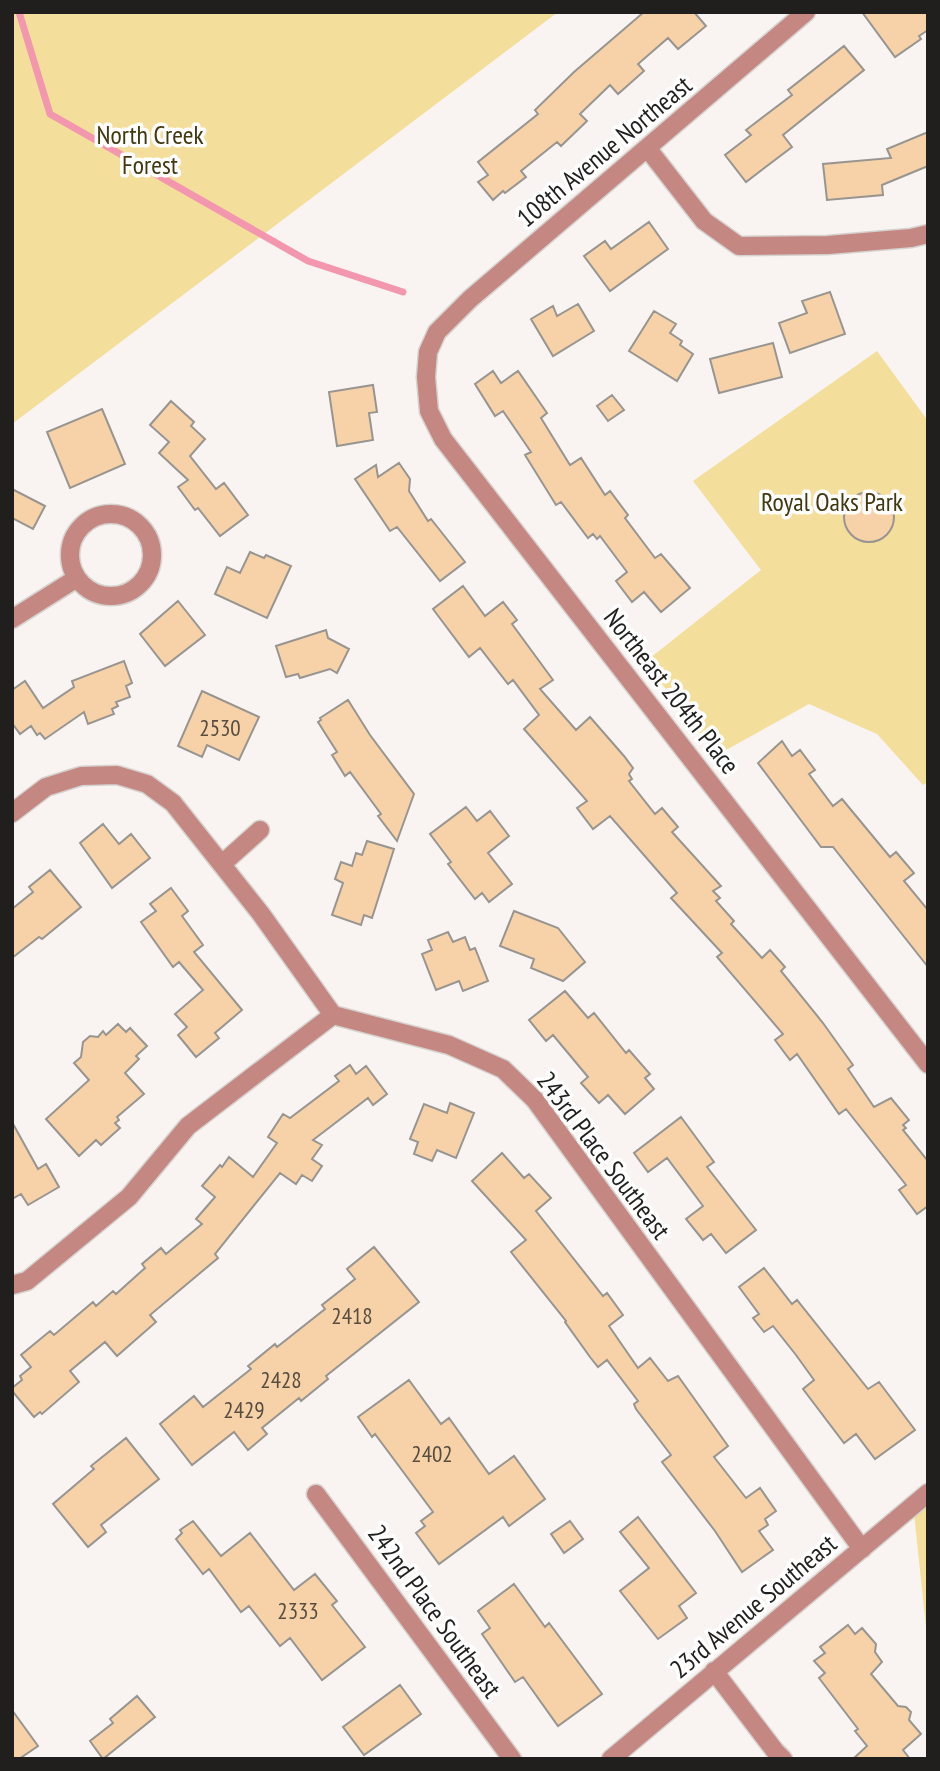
<svg xmlns="http://www.w3.org/2000/svg" width="940" height="1771" font-family="'PT Sans Narrow',sans-serif">
<rect width="100%" height="100%" fill="#f9f4f1"/>
<path fill="#f3de9b" d="M12,12h546l-546,412z
M877,351l51,70v361l-5,3 -46,-51 -68,-30 -92,51 -72,-93 116,-92 -68,-89z
M928,1499v147l-15,-142z"/>
<g fill="none" stroke-linecap="round" stroke-linejoin="round">
<path stroke="#f397af" stroke-width="7" d="M19,12l31,102 258,147 95,31"/>
</g>
<path fill="#f7d2a8" stroke="#989591" stroke-width="2" d="M644,12h50l12,14 -28,23 -10,-11 -30,26 6,7 -26,23 -8,-9 -30,29 7,7 -26,25 -4,-4 -36,29 5,6 -21,16 -2,-2 -10,9 -15,-18 10,-7 -10,-13 60,-48 -3,-4 39,-38z
M862,12h66v18l-9,6 2,3 -26,18z
M844,46l20,24 -81,65 9,12 -46,35 -21,-27 26,-20 -5,-5 46,-35 -4,-5z
M928,132v34l-46,19 1,10 -56,5 -4,-36 68,-6 -4,-9z
M649,222l19,27 -58,42 -26,-35 21,-15 6,8z
M830,292l15,42 -55,19 -11,-30 28,-10 -5,-12z
M578,304l16,27 -41,25 -22,-37 22,-13 4,10z
M654,311l22,13 -6,9 12,8 -2,4 13,9 -16,27 -48,-30z
M773,343l9,34 -63,16 -9,-34z
M493,371l8,12 17,-12 29,42 -6,5 29,47 11,-7 24,37 5,-4 18,24 -3,3 30,40 6,-4 29,34 -29,24 -17,-20 -12,10 -16,-21 11,-9 -27,-36 -3,3 -4,-5 -5,4 -27,-36 -5,3 -31,-50 6,-3 -28,-41 -8,5 -20,-32z
M373,385l4,27 -8,1 4,27 -36,6 -8,-54z
M612,395l12,15 -16,11 -11,-15z
M171,401l23,21 -3,4 14,13 -15,17 26,33 8,-6 24,32 -28,21 -22,-28 -3,2 -17,-23 10,-7 -29,-27 10,-11 -19,-17z
M102,409l23,55 -55,24 -23,-56z
M399,463l11,16 -1,12 19,30 3,-2 34,43 -25,19 -43,-54 -7,4 -35,-52 21,-14 2,12z
M12,489l33,17 -12,23 -21,-11z
M844 517a25 25 0 1 1 50 0a25 25 0 1 1-50 0Z
M250,552l14,6 2,-3 25,11 -24,52 -52,-24 12,-27 13,6z
M463,586l22,30 18,-14 14,18 -5,4 41,56 -13,9 36,41 14,-13 34,39 9,12 -4,6 3,5 -3,2 26,33 7,-6 16,19 -6,5 49,54 -8,5 7,7 -4,3 18,20 -3,3 31,34 8,-8 15,17 -4,4 42,52 30,42 -5,4 26,38 17,-9 18,22 -6,5 3,3 -3,2 25,31v45l-11,8 -18,-24 7,-5 -60,-76 -7,5 -42,-60 -7,6 -15,-20 8,-6 -66,-77 5,-4 -51,-55 6,-5 -67,-77 -17,13 -16,-21 10,-7 -63,-72 15,-14 -26,-35 -5,4 -28,-36 -11,9 -36,-48z
M178,601l27,34 -40,31 -25,-32z
M326,630l2,8 21,11 -12,24 -7,-4 -30,9 -2,-4 -12,3 -10,-31z
M124,661l8,22 -6,3 4,11 -14,5 2,4 -6,3 2,5 -26,10 -4,-12 -39,27 -5,-6 -3,2 -6,-9 -11,8 -8,-11v-33l13,-9 18,27 31,-21 -2,-6z
M202,691l57,26 -20,43 -32,-15 -5,12 -24,-11z
M348,700l22,35 44,59 -17,47 -19,-25 3,-2 -31,-42 -5,4 -13,-21 5,-3 -19,-30 3,-2 -1,-2z
M782,741l10,15 8,-6 15,20 -6,4 24,32 9,-7 48,58 6,-5 18,21 -10,8 24,29v57l-95,-120h-12l-63,-84z
M466,807l11,14 13,-10 19,25 -21,17 24,31 -23,18 -7,-9 -7,6 -27,-35 3,-2 -21,-28z
M103,824l16,20 12,-10 19,24 -38,30 -32,-45z
M367,841l27,8 -22,69 -8,-3 -3,10 -29,-10 11,-32 -8,-4 6,-17 11,4 4,-13 6,2z
M50,870l31,37 -39,32 -3,-2 -27,21v-49l21,-17 -4,-5z
M171,888l17,23 -6,5 21,29 -9,7 48,58 -27,23 4,5 -23,19 -18,-22 9,-8 -12,-13 28,-24 -24,-28 -6,5 -32,-45 15,-11 -6,-7z
M514,911l44,17 27,34 -22,19 -32,-13 3,-9 -34,-13z
M448,932l5,10 12,-5 5,13 5,-2 13,33 -25,10 -4,-10 -23,9 -14,-36 10,-4 -4,-10z
M565,991l23,27 6,-5 32,40 3,-3 21,24 -5,4 9,11 -29,25 -17,-19 -9,8 -18,-20 7,-6 -35,-42 -7,6 -17,-21z
M118,1024l8,8 4,-4 17,18 -11,10 3,3 -14,14 19,21 -27,23 2,3 -4,3 5,5 -19,17 -5,-5 -17,16 -33,-37 43,-39 -15,-17 7,-6 2,-15 7,-6 8,1 5,-6 3,4z
M350,1065l6,9 10,-8 21,28 -14,11 -5,-7 -55,42 9,5 -10,14 10,7 -10,15 -10,-6 -6,9 -16,-11 -65,81 3,4 -68,57 6,7 -39,34 -12,-14 -35,29 9,11 -37,32 -2,-2 -6,5 -22,-26v-3l10,-8 -2,-4 11,-9 -10,-12 29,-24 4,4 39,-33 3,4 17,-15 3,3 29,-26 -3,-4 19,-16 5,6 36,-30 -6,-5 19,-22 -13,-11 18,-21 2,2 7,-10 24,20 24,-34 -9,-6 15,-23 7,4 49,-37 -4,-5z
M450,1103l24,10 -18,45 -19,-8 -5,11 -18,-7 4,-12 -8,-3 14,-35 23,9z
M681,1117l33,45 -7,5 49,63 -30,23 -15,-19 -8,6 -17,-21 17,-13 -36,-48 -19,14 -14,-19z
M12,1122l26,47 8,-5 13,23 -31,18 -7,-11 -9,5z
M502,1153l22,25 5,-4 22,24 -15,13 67,85 4,-3 16,22 -14,11 29,42 12,-10 18,23 10,-5 50,70 -14,11 32,41 14,-10 16,23 -11,8 3,6 -9,6 14,19 -31,22 -27,-41 -53,-69 9,-7 -35,-46 -2,-5 4,-3 -31,-41 -9,7 -8,-10 -25,-35 1,-1 -55,-69 15,-12 -54,-59z
M374,1247l45,55 -93,74 2,3 -27,22 -2,-3 -37,30 5,6 -19,16 -14,-18 -42,33 -32,-41 34,-28 9,11 48,-38 -3,-3 27,-22 2,3 48,-38 -3,-4 33,-26 -8,-10z
M764,1268l28,36 5,-4 71,89 11,-7 36,48 -40,29 -19,-25 -12,9 -41,-54 11,-9 -18,-25 -23,-29 -9,6 -11,-14 6,-4 -20,-27z
M409,1380l32,44 8,-6 40,56 25,-18 31,43 -36,27 -6,-9 -64,47 -23,-31 9,-7 -4,-5 12,-9 -58,-78 -3,3 -14,-20z
M126,1438l33,41 -58,46 5,7 -18,15 -35,-43 41,-35 -3,-3z
M638,1517l58,76 -17,13 8,12 -29,21 -38,-48 29,-23 -29,-36z
M193,1521l28,35 29,-23 44,57 21,-16 22,27 -5,4 33,42 -43,33 -32,-42 -10,8 -31,-40 -8,6 -32,-43 -6,5 -27,-35 6,-6 -2,-3z
M570,1521l13,18 -19,14 -13,-19z
M514,1584l31,43 4,-4 53,71 -44,32 -35,-49 -8,5 -33,-48 8,-6 -12,-17z
M848,1625l7,9 7,-6 14,16 -1,8 7,10 -11,12 27,32 8,1 5,5 -2,8 12,14 -18,16 7,9h-57l14,-13 -12,-15 3,-2 -39,-51 6,-5 -11,-12 11,-8 -5,-6z
M400,1685l21,29 -57,41 -21,-28z
M137,1696l18,21 -52,42 -13,-18 23,-18 -3,-4z
M12,1710l26,36 -19,13h-7z"/>
<g fill="none" stroke-linecap="round" stroke-linejoin="round">
<g stroke="#d6d2cf" stroke-width="21">
<path id="street" d="M806,12l-336,287 -33,33 -9,20 -2,25 3,34 14,28 485,625
M648,149l56,72 35,25 89,-1 83,-7 17,-4
M70 555a41 41 0 1 1 82 0a41 41 0 1 1-82 0Z
M12,619l65,-41
M12,813l34,-26 35,-11 36,-1 30,9 26,19 88,111 72,101 116,30 54,24 32,31 327,449
M222,864l38,-34
M12,1285l15,-4 102,-84 59,-71 145,-111
M316,1494l196,265
M714,1671l61,80 8,8
M611,1759l317,-266"/>
</g>
<use href="#street" stroke="#c58781" stroke-width="18"/>
</g>
<g text-anchor="middle" dominant-baseline="central" stroke-width="7" stroke-linejoin="round" paint-order="stroke">
<g font-size="23" fill="#564c40">
<text x="220" y="727">2530</text>
<text x="352" y="1315">2418</text>
<text x="281" y="1379">2428</text>
<text x="244" y="1409">2429</text>
<text x="432" y="1453">2402</text>
<text x="298" y="1610">2333</text>
</g>
<g font-size="26" fill="#42370f" stroke="#fff">
<text x="150" y="134">North Creek<tspan x="150" dy="30">Forest</tspan></text>
<text x="832" y="501">Royal Oaks Park</text>
</g>
<g font-size="26" fill="#201f1e" stroke="#fff">
<text transform="translate(604 151) rotate(-40)">108th Avenue Northeast</text>
<text transform="translate(672 691) rotate(52)">Northeast 204th Place</text>
<text transform="translate(604 1155) rotate(53)">243rd Place Southeast</text>
<text transform="translate(753 1606) rotate(-40)">23rd Avenue Southeast</text>
<text transform="translate(435 1611) rotate(54)">242nd Place Southeast</text>
</g>
</g>
<rect width="940" height="1771" fill="none" stroke="#201f1e" stroke-width="28"/>
</svg>
